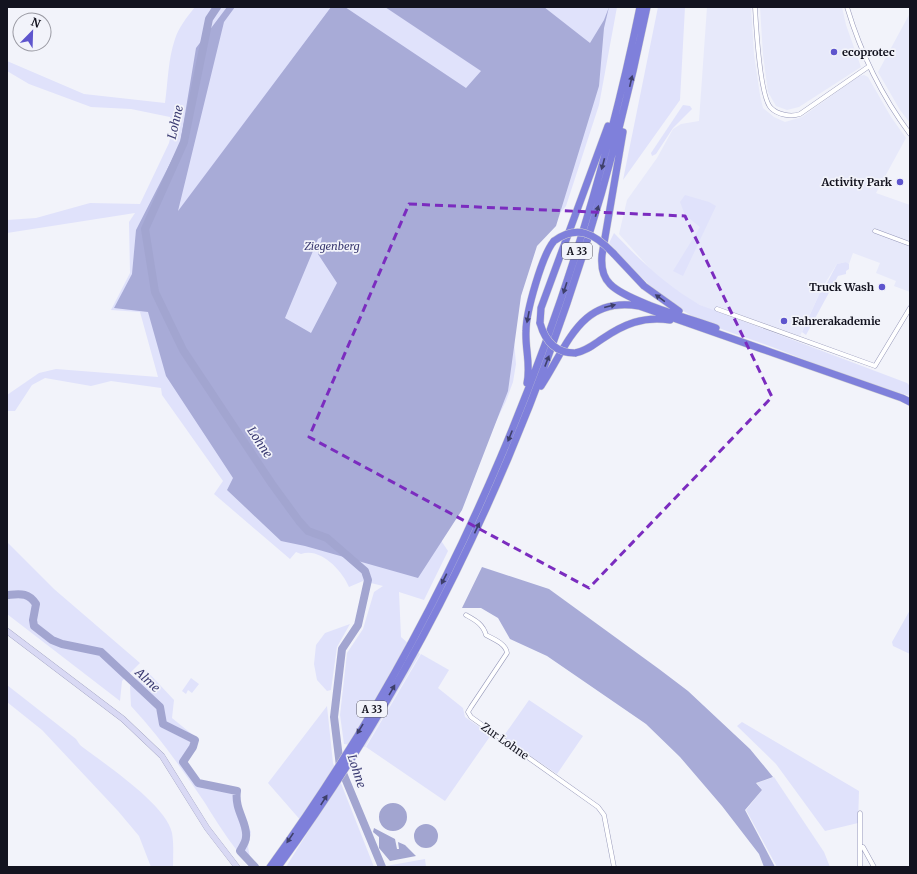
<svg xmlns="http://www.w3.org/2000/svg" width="917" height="874" font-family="Merriweather,serif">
<rect width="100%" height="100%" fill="#f2f3fa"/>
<path fill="#e7e9fa" d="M707,7h44l3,48 6,40 3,13 11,9 11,5 17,-5 57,-41 5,-1 4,2 23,40 15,21 -30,55 34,12v87l-16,-6 2,-5 -20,-8 4,-10 -27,-10 -4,11 -3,-2 -9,2 -15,24 -22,48 -82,-29 -3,5 -15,-7 -24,-13 -23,-20 -34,-38 8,-34 30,-42 16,-29 8,-5 18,-3z
M760,7h82l4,18 15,42 -62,40 -12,3 -11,-4 -8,-14 -5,-37z
M910,13v110l-10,-13 -22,-38z"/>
<path fill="#e0e2fb" d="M195,7h422l-18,98 -33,101 -34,40 -19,83 3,35 -3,18 -7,19 -64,131v10l6,9 -24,49 -25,-8 2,45 19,17 -55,93 -21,-3 -4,-29 7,-62 16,-24 11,-37 9,-6 -20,-5 -14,6c-7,-17 -29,-40 -48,-33l-5,-2 -6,7 -76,-65 9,-13 -61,-86 -1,-7 -50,-7 -20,5 -46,-8 -13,7 -17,26h-8v-16l32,-22 17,-4 102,8 -18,-65 -29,-2 19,-37 -1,-51 6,-9 -128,20v-13l29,-2 54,-15 50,1 29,-61 4,-17 -3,-9 -39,-8 -40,-2 -62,-23 -22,-13v-10l77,33 81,9c3,-21 3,-44 10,-64 4,-12 12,-22 20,-32z
M658,7h27l-5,93 -57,80z
M683,105l7,1 2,3 -19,19 -17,26 -4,2 -1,-3z
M685,195l24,7 7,4 -33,70 -10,-5 27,-44 -15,-12 -5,-13z
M614,233c28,29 50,51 86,72l207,78 3,3v10c-49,-13 -98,-34 -146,-52 -28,-10 -59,-19 -84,-35 -27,-18 -49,-41 -71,-66z
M846,262l3,2v5l-3,2v3l-8,2 -32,59 -4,-3 20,-44 4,-3 11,-21z
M7,542l47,47 86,74 -18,18 -2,20 -113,-87z
M910,610v44l-17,-8 -1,-4z
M350,624l-13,23 -6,43 -4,1 -10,-11 -3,-16 2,-19 9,-12z
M421,654l28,16 -11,18 25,20 2,9 26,18 -46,66 -79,-54z
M145,669l29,31 -2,18 27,22 -13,22 17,21 33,6 4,3 -2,14 13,26 -3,15 4,20c-15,-13 -36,-46 -47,-64 -23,-34 -46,-67 -74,-97l-1,-20z
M191,678l8,6 -7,9 -4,-3 -2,4 -4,-3z
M7,685l69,54 4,6c23,18 86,59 92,88 2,11 1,23 1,34h-22l-12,-31 -21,-25 -76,-81 -35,-28z
M529,700l54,36 -26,38 -54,-37z
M327,706l6,57 41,104h-88l23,-37 -41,-47z
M742,722l117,69 -1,32 -33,8 -49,-67 -39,-38z
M774,777l50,75 6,15h-53l-31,-57 16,-20 -5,-7z
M425,859l1,8 -40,-1z"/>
<path fill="#a8abd7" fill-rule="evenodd" d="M227,7h8l-11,15 -46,189 153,-204h14l121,81 15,-17 -96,-64h159l46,36 14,-23 5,-13 -5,21 -5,58 -43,140 -19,20 -16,50 -13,95 -46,119 -44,68 -113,-32 -24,-5 -54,-51 6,-12 -67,-102 -18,-64 -34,-4 18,-34 4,-44 44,-86 16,-96zM322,237l-4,17 19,29 -26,50 -26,-15 33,-79z
M482,567l67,22 110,80 29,22 62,58 23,28 -17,6 6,7 -17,20 30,57h-11l-5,-13 -37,-48 -42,-49 -34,-33 -99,-68 -37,-17 -12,-21 -17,-10h-19z"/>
<path fill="#a2a5d0" d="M379 817a14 14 0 1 1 28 0a14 14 0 1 1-28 0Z
M414 836a12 12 0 1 1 24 0a12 12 0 1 1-24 0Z
M374,828l21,11 2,10h2l-1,-7 7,3 11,11 -26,5 -11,-13v-11l-6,-5z"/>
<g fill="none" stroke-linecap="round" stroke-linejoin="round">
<path stroke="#a2a5d0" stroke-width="8" d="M217,7l-8,12 -25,123 -39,87 10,63 28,58 89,134 27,37 9,10 19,7 38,33 3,9 -10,45 -16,24 -8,68 6,49 42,101
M7,595c13,-1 21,-3 29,9l-3,16 1,6 18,14 10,4 39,8 59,55 3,17 32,16 -2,7 -10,15 15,21 39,8c-3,19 11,32 9,46 0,5 -4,10 -6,14l15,16"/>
<g stroke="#9698b9" stroke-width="5">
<path id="street" d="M755,7c1,18 5,90 16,101 7,7 20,9 29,6l68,-47
M847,7c14,47 34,88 63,127
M875,231l35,13
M717,309l158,57 35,-58
M466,615c9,5 17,9 20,20 8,4 20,9 21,18l-36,54 -3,5 3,5 127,90 6,8 10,52
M860,847h3l11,20
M860,867v-54"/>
</g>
<g stroke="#9698b9" stroke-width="6">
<path id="secondary" d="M7,631l116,88 39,37 45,72 30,39"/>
</g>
<g stroke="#d0d0d2" stroke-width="8">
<path id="highway" d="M623,132l-21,123c-1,11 0,21 8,29 16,17 81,35 106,44
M613,253l31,33 35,25
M540,323l1,-15 67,-182
M575,353c11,-2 18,-8 27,-14 22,-15 41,-23 68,-19
M527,383c4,-18 -2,-34 -1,-52 0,-19 16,-76 28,-90
M541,386c27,-41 39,-90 98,-80 88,31 175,61 263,92l8,4
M270,867c185,-254 307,-553 370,-860
M278,867c186,-255 306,-552 369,-860"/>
</g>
<use href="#street" stroke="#fff" stroke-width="4"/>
<use href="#secondary" stroke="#d9d9f4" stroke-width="5.5"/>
<use href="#highway" stroke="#7f80db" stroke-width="7"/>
<g stroke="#d0d0d2" stroke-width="8" stroke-linecap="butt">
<path id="highway-bridge" d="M554,241c24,-17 41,-7 59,12
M540,323c5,18 15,30 35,30"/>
</g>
<use href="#highway-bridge" stroke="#7f80db" stroke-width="7"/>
</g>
<defs><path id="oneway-solid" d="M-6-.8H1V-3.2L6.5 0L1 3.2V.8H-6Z"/></defs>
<g fill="#3e3f6a">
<use href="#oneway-solid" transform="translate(631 81) rotate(-77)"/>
<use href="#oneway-solid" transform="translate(603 164) rotate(105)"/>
<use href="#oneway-solid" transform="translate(597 211) rotate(-74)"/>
<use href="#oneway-solid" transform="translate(565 288) rotate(108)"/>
<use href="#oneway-solid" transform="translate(660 298) rotate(-144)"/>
<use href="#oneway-solid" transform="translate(610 306) rotate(-14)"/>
<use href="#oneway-solid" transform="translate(528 317) rotate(101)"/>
<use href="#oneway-solid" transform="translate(547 361) rotate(-69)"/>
<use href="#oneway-solid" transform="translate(510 436) rotate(112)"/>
<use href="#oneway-solid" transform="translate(477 528) rotate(-65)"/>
<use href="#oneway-solid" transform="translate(444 579) rotate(117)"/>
<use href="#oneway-solid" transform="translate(392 690) rotate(-60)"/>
<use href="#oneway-solid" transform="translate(360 729) rotate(121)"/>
<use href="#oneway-solid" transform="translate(324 800) rotate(-57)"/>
<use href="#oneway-solid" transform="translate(290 838) rotate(124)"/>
</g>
<path fill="none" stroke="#7b2cbf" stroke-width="3" stroke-dasharray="8 5" stroke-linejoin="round" d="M409,204l276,12 87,181 -183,191 -280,-151z"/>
<g fill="#5e55cd" stroke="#f2f3fa" stroke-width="1.5">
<circle cx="834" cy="52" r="4"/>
<circle cx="900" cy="182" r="4"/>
<circle cx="882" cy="287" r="4"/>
<circle cx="784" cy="321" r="4"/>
</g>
<g text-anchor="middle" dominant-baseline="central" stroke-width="3.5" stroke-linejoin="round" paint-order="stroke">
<g fill="#f2f3fa" stroke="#565661" stroke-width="1">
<rect x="562" y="243" width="30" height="16" rx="3"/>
<rect x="357" y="701" width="30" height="16" rx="3"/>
</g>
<g font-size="10" font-weight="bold" fill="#13131f">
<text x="577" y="251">A 33</text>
<text x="372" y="709">A 33</text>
</g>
<g font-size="11" font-weight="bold" fill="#13131f" stroke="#f2f3fa" text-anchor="start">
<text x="842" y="52">ecoprotec</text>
<text x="892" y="182" text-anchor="end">Activity Park</text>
<text x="874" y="287" text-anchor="end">Truck Wash</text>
<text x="792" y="321">Fahrerakademie</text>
</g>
<g font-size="11" font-style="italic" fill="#3b3a71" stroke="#f2f3fa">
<text x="332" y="246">Ziegenberg</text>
</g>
<g font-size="11" fill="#13131f" stroke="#f2f3fa">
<text transform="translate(505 741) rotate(35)">Zur Lohne</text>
</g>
<g font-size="12" font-style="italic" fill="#3c3c73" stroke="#f2f3fa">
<text transform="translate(175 122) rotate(-77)">Lohne</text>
<text transform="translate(260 442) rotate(56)">Lohne</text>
<text transform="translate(148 680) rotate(43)">Alme</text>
<text transform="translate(357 771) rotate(72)">Lohne</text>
</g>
</g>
<rect width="917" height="874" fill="none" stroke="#13131f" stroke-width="16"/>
<g transform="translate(32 32) rotate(23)"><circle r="19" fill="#f2f3fa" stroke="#9999a2"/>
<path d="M0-3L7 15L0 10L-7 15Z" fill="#5e55cd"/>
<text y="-6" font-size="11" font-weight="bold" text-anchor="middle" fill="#13131f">N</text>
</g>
</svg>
